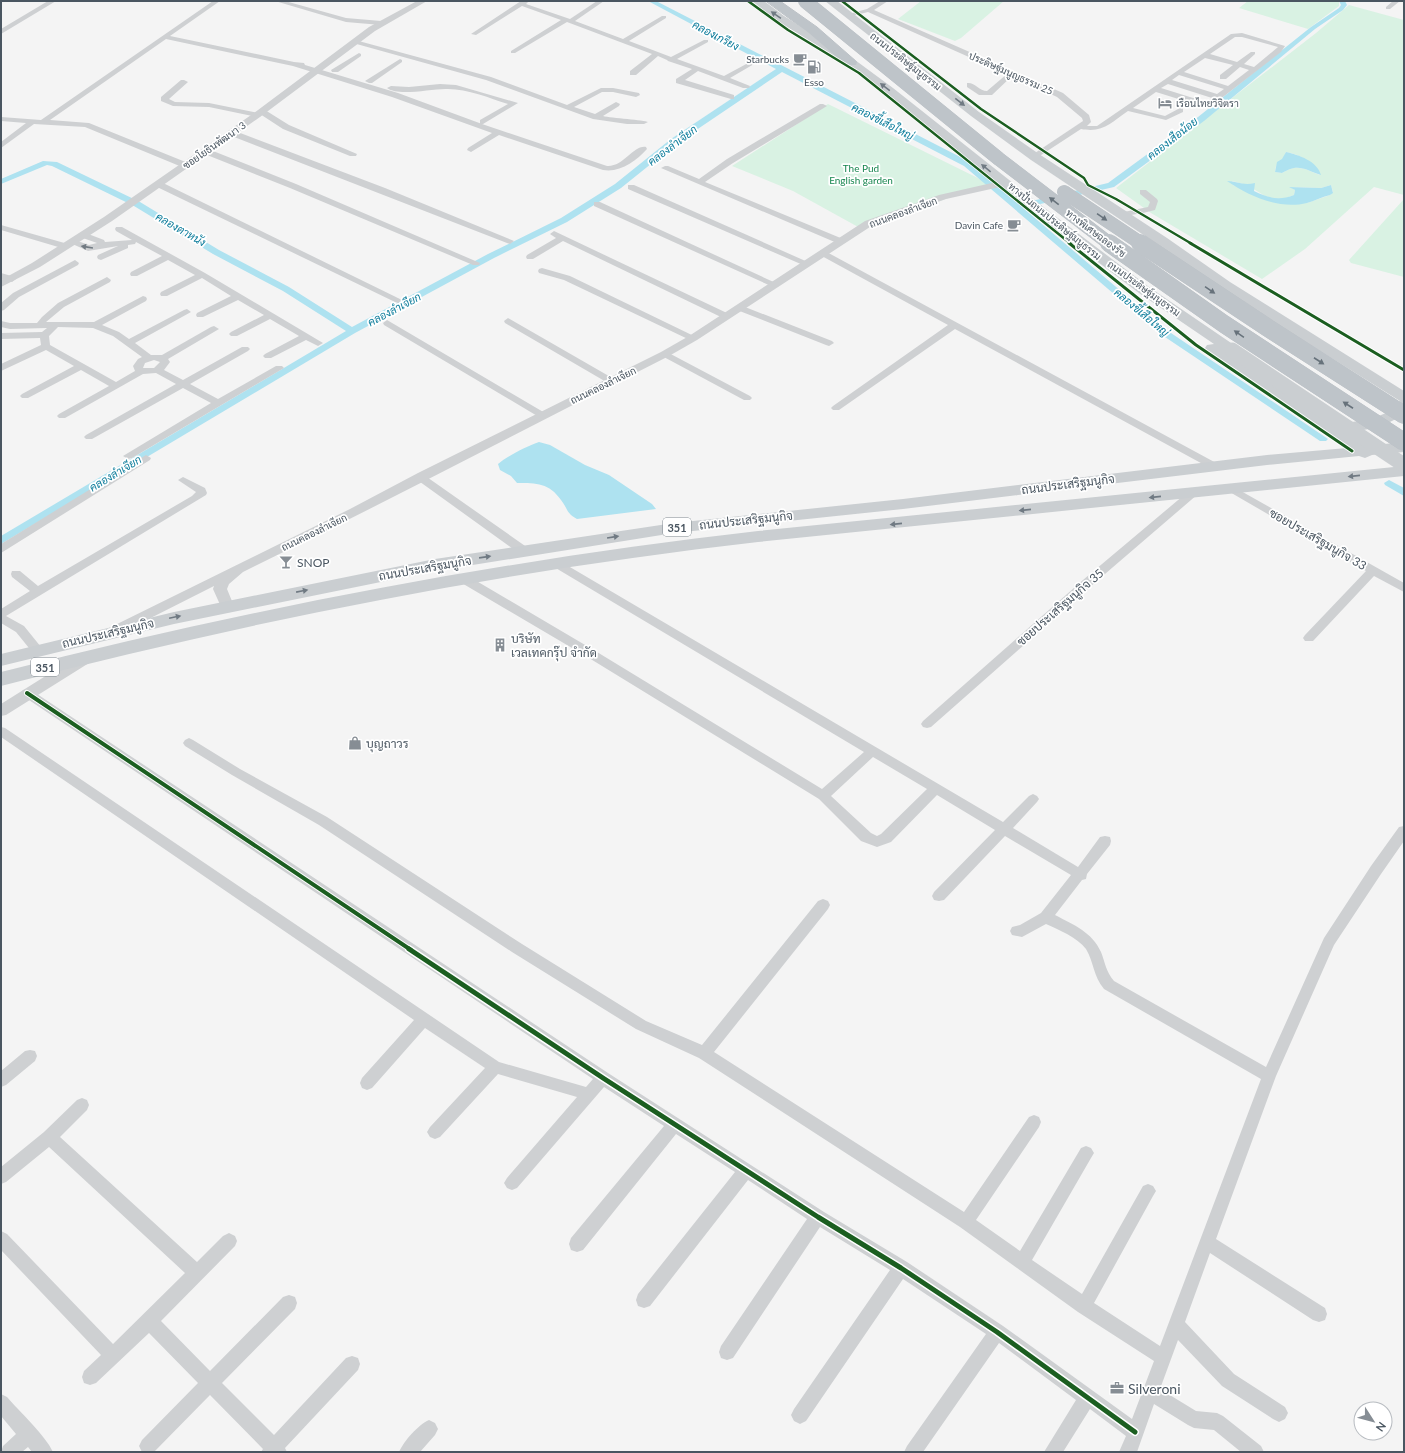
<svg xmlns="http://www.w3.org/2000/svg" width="1405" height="1453" font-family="Lato,Sarabun,sans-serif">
<rect width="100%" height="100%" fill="#f4f4f4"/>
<path fill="#d9f2e3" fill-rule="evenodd" d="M921,1h83l-43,37 -6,3 -57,-22z
M1248,1h91v5l-31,23 -69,-21z
M1349,5l55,15v175l-30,-8 -69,62 -43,30 -111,-66 -35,-25 200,-155zM1286,152c16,3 25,9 34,23 -15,-6 -23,-12 -38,-2l-7,-1 1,-6 7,-7zM1232,181l15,4 18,11 9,3 12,-1 8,-3 1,-5 -5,-3 31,1 10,-3 2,7 -3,3 -23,8h-28l-6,-1 -40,-17z
M828,104l162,80 -130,44 -67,-37 -61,-25z
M1404,199v78l-53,-14 -2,-3z"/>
<path fill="#aee2f0" d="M1286,152c13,3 31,9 35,23 -17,-6 -23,-12 -39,-2l-7,-1 2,-10 5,-3z
M1227,181c10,0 16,5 28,2l-1,8c14,7 25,10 40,4l1,-5 -6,-3 32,1 10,-3 2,8 -3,2c-8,2 -16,6 -23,8 -28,7 -58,-7 -80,-22z
M539,442l11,3 35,20 24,10 43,29 4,5 -79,10c-11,-6 -9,-10 -16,-19 -12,-17 -24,-17 -44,-17l-6,-7 -11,-6 -2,-6c10,-8 29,-18 41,-22z"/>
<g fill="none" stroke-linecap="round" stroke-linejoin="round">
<path fill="#aee2f0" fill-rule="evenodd" d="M648,1h8l314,161 49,42 89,-21 90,-66 113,-90 28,-19 2,-3 -2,-4h6l2,4 -4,5 -28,19 -111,92 -90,66 -91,21 145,123 160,108 -2,2h-6l-158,-106 -198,-169 -182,-94 -105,71 -56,45 -54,34 -73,36 -139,75 -354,211v-8l345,-205 -63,-40 -70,-37 -79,-48 -82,-40 -5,-1 -46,19v-5l42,-18 14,1 83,40 79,48 70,37 63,40 136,-73 73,-36 54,-34 56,-45 105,-70z
M1389,480l15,8v8l-19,-11 -1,-2z"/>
<g stroke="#b9bec3" stroke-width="1">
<path id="motorway" d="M766,1h14l37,26 40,35 -1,3h-10l-37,-32z"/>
</g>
<path fill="#ced0d2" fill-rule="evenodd" d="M48,1h8l-55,33v-5z
M213,1h7l-50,35 124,26 10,1 1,2 93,28 84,31 125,42c17,1 26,-21 39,-19l1,2c-11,12 -27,24 -44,21l-104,-35 -28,17 -4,-2 1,-2 24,-15 -100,-36 -99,-31 -127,-27 -116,81 39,3 99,40v4h-6l-97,-40 -51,-3 -33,24v-6l25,-19 -25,-2v-4l40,3z
M275,1h10l61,17 35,3 3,2 -3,2 -35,-3z
M521,1h8l-3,3 44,15 27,-18h7l-29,20 48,18 39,-23h4v2l-37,23 42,16 33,-17h4v2l-31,17 47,17 26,-14h4v2l-24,14 20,8 -1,2h-6l-45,-17 -13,9 49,15v4h-3l-55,-16v-4l16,-10 -24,-8 -1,-1 -9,-4 -22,19h-6v-4l22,-17 -85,-32 -52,31h-4v-2l50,-31 -39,-14 -46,29 -5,-1z
M880,1h8l-14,9 189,83 26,22 2,7 -4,4h10l134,-92 11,-1 43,13 -4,6 -71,55h-6l-48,-15 -23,16 32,8 15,-8h3v4l-17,8 -38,-9c-18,12 -24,22 -47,18l-46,30 -4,-2 1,-2 51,-34 -1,-3 -25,-21 -45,-21 -20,19h-13l-12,-8v-4c8,-1 12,8 20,8l20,-17 -139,-62 -20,5 -3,-2 22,-6zM1235,37h7l36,10 -24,20 -10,-3 11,-10v-2h-4l-14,10 -27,-8zM1205,58l28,7 -13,10v4h6l14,-12 9,3 -21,16 -44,-14zM1179,75l45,14 -7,5 -45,-14zM1168,84l44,14 -6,4 -45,-14z
M1393,1h7l-10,8h-4v-2z
M355,40l136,37 76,28 34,-17h12l26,5 1,2 -4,2 -23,-5h-11l-28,15 21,7 21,-12 4,2 -1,2 -16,10c8,2 42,4 45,6l-4,2h-17l-34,-5 -107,-39 -133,-37v-2z
M359,53l2,1v2l-23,16h-6l-1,-2z
M400,59l2,1v2l-30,21h-3l-4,-2z
M181,80h3l4,2 -19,17 6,3 34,1 50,10v-3h6l24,15 68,29 -1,2h-6l-67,-27 -23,-15v3h-3l-48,-10 -36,-1 -12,-5v-4z
M440,84l16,1 62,18 -35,21h-3v-4l28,-16c-19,-6 -40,-15 -60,-15 -15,-1 -49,8 -61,-1l4,-2 18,1z
M820,104h3l4,2 -94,57 -28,19 138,57 1,2 -1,2h-6l-176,-75 4,-2h3l31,13 28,-20z
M229,131h6l150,57 129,53 -4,3 -3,-1 -278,-108z
M202,149h6l88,35 184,79 -1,2h-6l-183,-77 -88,-35z
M155,182h6l241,118 -4,3 -3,-1 -240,-116z
M628,185h6l176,78 -1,2h-6l-175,-76z
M1140,190h6l11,9 1,2 -3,9 -12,3 -24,4 -1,-2 1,-2 29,-6 2,-5 -10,-8z
M594,202h6l178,82 -1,2h-6l-177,-80z
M1,225l67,19 1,2 -4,3 -64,-19z
M116,227h6l83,46 118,70 -5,3 -12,-6 -35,18h-6l-2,-2 2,-2 34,-18 -29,-17 -33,17h-6l-2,-2 2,-2 33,-17 -26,-15 -35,17h-6l-1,-2 1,-2 34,-17 -29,-18 -35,18h-6l-1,-2 1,-2 34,-17 -27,-15 -31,16h-6l-1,-2 1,-2 31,-16 -26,-14 -1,2 -7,1v3l-27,12 -3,-1 -1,-2 1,-2 20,-9 -30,5 -20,-9 4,-3 17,6 8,-2 -17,-6 -1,-2 4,-3 21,8 1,2 27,-2 -16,-9 -1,-2z
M554,231l175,83 1,2 -4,3 -3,-1 -160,-77 -30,18h-6l-1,-2 1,-2 29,-17 -6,-4z
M823,250l395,214 1,2 -1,2h-8l-255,-139 -116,81h-6l-2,-2 2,-2 115,-81 -128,-70 -1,-2 1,-2z
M75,260l4,3 -1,2 -59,32 -15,13 -3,1v-8l12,-10z
M542,268l28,8 128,62 -2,2h-6l-126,-60 -25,-7 -1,-2 1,-2z
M1,273l14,4 1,2 -4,3 -11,-3z
M107,277l4,3 -1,2 -46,25 -18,15h48l49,-26 3,1 1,2 -1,2 -44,24 17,7 10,7 55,-29 3,-1 4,3 -56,31 16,12h11l49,-28 3,-1 5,3 -51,30 2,3 -6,8 19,10 59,-33h6l2,2 -2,2 -58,33 28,15 58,-33h6l2,2 -152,90 -4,1 -5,-3 88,-53 -28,-15 -91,51h-6l-2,-2 2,-2 90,-51 -20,-11 -13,1 -78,44h-6l-2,-2 2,-2 50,-28 -28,-16 -53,28h-6l-2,-2 2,-2 52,-28 -28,-16 -45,21v-7l40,-19 -1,-7 -39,1v-6l41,-1 5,-4 -37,1 -9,-2v-6l9,2h27l5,-6 16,-14zM58,327l35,1 20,8 29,21 -4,2 -5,7 2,5 -19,11 -66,-37 -1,-9zM154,360l6,2 -6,6h-11l2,-5z
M740,305l92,36 2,2 -5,3 -3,-1 -89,-35 -1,-2z
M508,318l106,61 2,2 -2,2h-6l-103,-60 -1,-2z
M387,320l158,93 2,2 -5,3 -3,-1 -155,-92 -1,-2z
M665,351l85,45 2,2 -2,2h-6l-82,-44 -2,-2z
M146,455l5,3 -1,2 -149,93v-9z
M420,474l4,1 104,73 1,3 -1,3h-8l-104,-75 -1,-2z
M183,477l22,11 2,5 -1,2 -200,121 18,10 17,21 2,3 -2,3h-8l-17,-21 -15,-9v-14l29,-18 -18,-14 -1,-3 1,-3h8l18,15 154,-90 4,-4 -18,-12z
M1232,486l172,97v9l-30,-16 -61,65h-8l-2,-3 2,-3 61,-64 -138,-80 -1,-2 1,-2z
M1194,489l4,1 1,2 -1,2 -107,92 -160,141 -4,1 -4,-1 -2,-3 2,-3 160,-141 107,-90z
M558,560l445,262 26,-26 4,-2 4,2 2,3 -2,3 -24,26 65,39 22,-30 5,-1 5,1 1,4 -1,4 -23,29 -1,5 -4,1 -27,35c19,10 37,17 46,37 4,10 5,20 13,29l152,86 58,-129 47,-72 28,-39 5,-1v15l-23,33 -47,71 -58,131 -60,163 109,69 2,6 -2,6 -6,2 -6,-2 -103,-67 -25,69 49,52 51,33 3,6 -3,6 -6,3 -6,-3 -51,-33 -44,-46 -18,49 36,22 21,2 6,3 38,30 3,6h-23l-27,-22 -20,-2 -6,-3 -34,-21 -17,48h-18l7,-16 -36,-27 -27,43h-19l32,-52 -77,-57 -76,109h-19l3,-6 79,-112 -83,-55 -97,142 -6,3 -6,-3 -3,-6 3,-6 96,-139 -70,-43 -87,131 -6,2 -6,-2 -2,-6 2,-6 86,-127 -59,-39 -98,126 -6,2 -6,-2 -2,-6 2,-6 97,-122 -59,-38 -93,116 -6,2 -6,-2 -2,-6 2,-6 93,-112 -60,-39 -87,101 -5,2 -5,-2 -3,-5 3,-5 70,-81 -79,-23 -58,63 -5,2 -5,-2 -3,-5 3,-5 55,-59 -60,-40 -53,60 -5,2 -5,-2 -2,-5 2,-5 52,-58 -413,-283v-10l4,1 494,334 87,25 7,-8 -570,-383 -2,-3 2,-3 4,-1 4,1 577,383 216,139 83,50 96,64 129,93 22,-58 -76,-49 -118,-85 -261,-169 -63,-29 -124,-77 -193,-127 -87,-50 -47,-29 -2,-3 2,-3 4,-2 4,2 47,29 87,48 195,127 124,77 56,24 116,-144 5,-2 5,2 2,4 -2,4 -114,143 250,160 65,-95 5,-2 5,2 2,5 -2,5 -63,93 44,31 61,-103 5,-2 5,2 3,5 -3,5 -59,102 50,34 61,-108 5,-2 5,2 3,5 -3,5 -59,107 66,43 101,-267 -157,-90c-11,-13 -10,-27 -18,-40 -9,-12 -27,-19 -40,-25l-24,13 -10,-2 -2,-4 2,-4 8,-2 21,-12 30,-38 -66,-39 -61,64 -5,1 -5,-1 -2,-4 2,-4 61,-62 -58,-35 -46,47 -14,5 -16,-6 -42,-42 -230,-141 -129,-76 -1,-3 1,-3h8l129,76 225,137 42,-37 -310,-185 -1,-3 1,-3zM873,757l54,32 -46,45 -4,2 -6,-3 -40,-37z
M30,1050l5,1 2,5 -2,5 -29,24 -5,2v-16l24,-20z
M82,1098l5,2 2,5 -2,5 -27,27 137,125 26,-26 6,-3 6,3 2,5 -2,5 -74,75 49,50 73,-74 6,-2 6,2 2,6 -2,6 -73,74 52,52 72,-77 6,-2 6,2 2,6 -2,6 -73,78 2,4h-26l2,-3 -53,-54 -56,57h-12l-3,-6 3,-6 56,-57 -49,-50 -53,50 -6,2 -6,-2 -2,-6 2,-6 17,-16 -100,-105v-19l6,3 106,110 72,-71 -136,-126 -43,35 -5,2v-17l43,-35 33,-32z
M1,1394l6,3c12,14 39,39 46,55h-21l-4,-5 -6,5h-21l2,-6 13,-12 -15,-18z
M429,1420l6,3 3,6 -3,6 -15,17h-21c5,-11 19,-27 30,-32z"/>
<path fill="#ced0d2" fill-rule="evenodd" d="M417,1h10l-52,30 -115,86 -148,104 -72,46 -39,20v-7l31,-17 72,-46 150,-104 115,-86z
M1005,180l4,1 1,2 -1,2 -63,14 -73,26 -176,115 -28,16c-142,72 -283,146 -426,216l-14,12 -2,5 7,17 -2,3 -5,2 -5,-2 -9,-20 1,-3 -97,49 -5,2 -5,-2 -2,-3 2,-3 243,-120 68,-36 243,-121 28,-16 176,-115 74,-26z
M84,654l5,1 2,4 -2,4 -83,52 -5,1v-12l78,-49z"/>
<path fill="#caced1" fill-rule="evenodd" d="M752,1h12l20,15 71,44 38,28 158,125 98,74 88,60 2,3 -2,3 -7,1 99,67 5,-1 17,2 18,-2 17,-7 14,-12 -180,-113 -63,-44 -126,-84 -60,-44 -146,-115h12l142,111 60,42 128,84 63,44 174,109v23c-17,12 -39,18 -60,17l21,15 39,-4v10l-32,3 -7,3 -6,-2 -92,9 -364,44 -229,24 -239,38 -261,53 -173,42v-12l173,-42 261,-53 239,-36 229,-24 364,-44 80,-7 -140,-97 -2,-3 2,-3 7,-1 -75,-51 -98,-74 -156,-127 -38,-28 -71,-44z
M1404,466v10l-646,66c-256,29 -508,79 -757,144v-14c249,-63 501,-112 757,-141z"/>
<use href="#motorway" fill="#bec4c9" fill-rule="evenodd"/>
<g stroke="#b9bec3" stroke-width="14" stroke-linecap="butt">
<path id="motorway-bridge-far1" d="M805,1l194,158 111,85
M1064,192l78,52"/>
</g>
<g stroke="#b9bec3" stroke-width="18" stroke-linecap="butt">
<path id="motorway-bridge" d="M1109,243l115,81 180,118
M1140,243l128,85 136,87"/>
</g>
<path stroke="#caced1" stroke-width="15" d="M1232,350l172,115"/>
<use href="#motorway-bridge-far1" stroke="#bec4c9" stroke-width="14"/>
<use href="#motorway-bridge" stroke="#bec4c9" stroke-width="18"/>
<g stroke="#fff" stroke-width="4">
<path id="cycleway-far3" d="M748,1l40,29 71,43 212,171
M842,1l139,108 103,69 4,7 28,14 76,45"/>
</g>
<g stroke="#fff" stroke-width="5">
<path id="cycleway-far2" d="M1069,243l127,102 156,106
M1190,243l214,127"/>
</g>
<g stroke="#fff" stroke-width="6">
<path id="cycleway-far1" d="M27,693l384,257"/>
</g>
<g stroke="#fff" stroke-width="8">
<path id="cycleway" d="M409,949l194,129 215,139 83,51 96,64 138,100"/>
</g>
<use href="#cycleway-far3" stroke="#1b5e20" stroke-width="2.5"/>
<use href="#cycleway-far2" stroke="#1b5e20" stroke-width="3"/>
<use href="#cycleway-far1" stroke="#1b5e20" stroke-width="4"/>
<use href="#cycleway" stroke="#1b5e20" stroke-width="5"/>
</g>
<defs><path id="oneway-solid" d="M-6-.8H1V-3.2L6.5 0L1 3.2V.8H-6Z"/></defs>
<g fill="#707a83">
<use href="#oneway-solid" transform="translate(776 15) rotate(-145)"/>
<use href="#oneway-solid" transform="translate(885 87) rotate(-143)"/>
<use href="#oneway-solid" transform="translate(960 102) rotate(38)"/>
<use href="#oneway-solid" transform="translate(986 168) rotate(-141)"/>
<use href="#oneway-solid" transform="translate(1354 476) rotate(174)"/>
<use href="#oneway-solid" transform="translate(1155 497) rotate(174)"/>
<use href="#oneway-solid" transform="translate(1025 510) rotate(174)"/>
<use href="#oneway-solid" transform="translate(896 524) rotate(174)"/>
<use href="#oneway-solid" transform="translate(613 537) rotate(-9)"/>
<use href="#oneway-solid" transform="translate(485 557) rotate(-8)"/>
<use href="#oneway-solid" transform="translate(302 591) rotate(-11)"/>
<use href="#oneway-solid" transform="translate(175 617) rotate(-12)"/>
</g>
<g fill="#67727b">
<use href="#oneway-solid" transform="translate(1054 201) rotate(-142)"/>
<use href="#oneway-solid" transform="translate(1102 217) rotate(34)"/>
<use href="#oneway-solid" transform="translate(1210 290) rotate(34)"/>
<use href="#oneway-solid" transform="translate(1239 334) rotate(-145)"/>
<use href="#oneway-solid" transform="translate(1319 361) rotate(33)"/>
<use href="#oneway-solid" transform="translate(1348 405) rotate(-147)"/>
</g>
<use fill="#727b83" href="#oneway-solid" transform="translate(87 247) rotate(-171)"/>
<defs>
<g id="cafe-bare" transform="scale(1.08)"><path d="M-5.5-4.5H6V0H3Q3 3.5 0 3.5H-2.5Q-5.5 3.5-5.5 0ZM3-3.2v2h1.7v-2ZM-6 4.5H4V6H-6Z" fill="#868d94" stroke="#fff" stroke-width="2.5" paint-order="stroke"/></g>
<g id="fuel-bare" transform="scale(1.08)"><path d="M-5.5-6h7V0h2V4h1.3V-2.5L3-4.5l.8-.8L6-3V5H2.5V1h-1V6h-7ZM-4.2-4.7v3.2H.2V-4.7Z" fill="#868d94" stroke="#fff" stroke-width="2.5" paint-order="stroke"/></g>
<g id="hotel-bare" transform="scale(1.08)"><path d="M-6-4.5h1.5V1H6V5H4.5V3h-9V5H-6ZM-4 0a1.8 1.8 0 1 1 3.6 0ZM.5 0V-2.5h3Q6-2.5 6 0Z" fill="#868d94" stroke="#fff" stroke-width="2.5" paint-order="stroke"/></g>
<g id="bar-bare" transform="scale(1.08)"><path d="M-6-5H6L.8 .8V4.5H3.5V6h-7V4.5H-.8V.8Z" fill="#868d94" stroke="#fff" stroke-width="2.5" paint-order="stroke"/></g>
<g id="building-bare" transform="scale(1.08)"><path d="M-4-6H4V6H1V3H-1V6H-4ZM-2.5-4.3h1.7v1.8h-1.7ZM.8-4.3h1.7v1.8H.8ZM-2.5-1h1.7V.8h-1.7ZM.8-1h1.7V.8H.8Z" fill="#868d94" stroke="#fff" stroke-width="2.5" paint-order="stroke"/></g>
<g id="shop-bare" transform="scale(1.08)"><path d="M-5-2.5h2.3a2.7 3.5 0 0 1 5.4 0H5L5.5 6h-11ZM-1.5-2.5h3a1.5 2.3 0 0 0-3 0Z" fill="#868d94" stroke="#fff" stroke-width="2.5" paint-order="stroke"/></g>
<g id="office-bare" transform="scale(1.08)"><path d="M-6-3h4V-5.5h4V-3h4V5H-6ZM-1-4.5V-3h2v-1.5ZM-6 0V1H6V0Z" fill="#868d94" stroke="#fff" stroke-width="2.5" paint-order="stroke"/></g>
</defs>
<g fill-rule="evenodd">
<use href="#cafe-bare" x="800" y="59"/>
<use href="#fuel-bare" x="814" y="67"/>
<use href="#hotel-bare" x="1165" y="103"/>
<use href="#cafe-bare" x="1014" y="225"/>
<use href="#bar-bare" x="286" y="562"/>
<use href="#building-bare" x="500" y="645"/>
<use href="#shop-bare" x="355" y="743"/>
<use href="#office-bare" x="1117" y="1388"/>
</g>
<g text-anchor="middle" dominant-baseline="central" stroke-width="3.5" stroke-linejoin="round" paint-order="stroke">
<g font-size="10" fill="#4a5661" stroke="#fff" text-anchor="end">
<text x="789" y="59">Starbucks</text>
<text x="814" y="82" text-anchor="middle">Esso</text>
<text x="1176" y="103" text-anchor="start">เรือนไทยวิจิตรา</text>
<text x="1003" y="225">Davin Cafe</text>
</g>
<g font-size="10" fill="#4a5661" stroke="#fff">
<text transform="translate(906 61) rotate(38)">ถนนประดิษฐ์มนูธรรม</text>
<text transform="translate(1011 73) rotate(24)">ประดิษฐ์มนูญธรรม 25</text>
<text transform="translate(214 145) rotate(-35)">ซอยโยธินพัฒนา 3</text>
<text transform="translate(903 212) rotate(-20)">ถนนคลองลำเจียก</text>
<text transform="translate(1055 221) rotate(39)">ทางปั่นถนนประดิษฐ์มนูธรรม</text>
<text transform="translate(1096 233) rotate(37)">ทางพิเศษฉลองรัช</text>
<text transform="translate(1144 288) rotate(36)">ถนนประดิษฐ์มนูธรรม</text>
<text transform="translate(603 385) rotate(-26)">ถนนคลองลำเจียก</text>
<text transform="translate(314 532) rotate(-26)">ถนนคลองลำเจียก</text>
</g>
<g font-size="10" fill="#17864f" stroke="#fff">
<text x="861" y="168">The Pud<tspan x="861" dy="12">English garden</tspan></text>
</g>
<g font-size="11" font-style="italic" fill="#0c7c9b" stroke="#fff">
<text transform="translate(716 35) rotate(28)">คลองเกรียง</text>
<text transform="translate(883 121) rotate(27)">คลองขี้เสือใหญ่</text>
<text transform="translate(1172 138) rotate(-38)">คลองเสือน้อย</text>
<text transform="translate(672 145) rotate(-37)">คลองลำเจียก</text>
<text transform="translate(181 229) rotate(30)">คลองตาหนัง</text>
<text transform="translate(394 309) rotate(-28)">คลองลำเจียก</text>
<text transform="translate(1142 312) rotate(40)">คลองขี้เสือใหญ่</text>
<text transform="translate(115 473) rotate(-31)">คลองลำเจียก</text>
</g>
<g fill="#fff" stroke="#808990" stroke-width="1">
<rect x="663" y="518" width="28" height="18" rx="3"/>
<rect x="31" y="658" width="28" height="18" rx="3"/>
</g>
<g font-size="11" font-weight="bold" fill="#4a5661">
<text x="677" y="527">351</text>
<text x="45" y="667">351</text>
</g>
<g font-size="12" fill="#4a5661" stroke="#fff">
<text transform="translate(1068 484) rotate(-7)">ถนนประเสริฐมนูกิจ</text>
<text transform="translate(746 520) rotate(-6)">ถนนประเสริฐมนูกิจ</text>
<text transform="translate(1318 539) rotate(30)">ซอยประเสริฐมนูกิจ 33</text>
<text transform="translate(425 568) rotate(-10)">ถนนประเสริฐมนูกิจ</text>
<text transform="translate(1060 607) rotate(-41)">ซอยประเสริฐมนูกิจ 35</text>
<text transform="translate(108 633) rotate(-13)">ถนนประเสริฐมนูกิจ</text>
</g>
<g font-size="12" fill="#4a5661" stroke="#fff" text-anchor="start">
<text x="297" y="562">SNOP</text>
<text x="511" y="638">บริษัท<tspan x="511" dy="14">เวลเทคกรุ๊ป จำกัด</tspan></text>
<text x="366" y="743">บุญถาวร</text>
</g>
<g font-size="14" fill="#4a5661" stroke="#fff" text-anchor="start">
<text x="1128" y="1388">Silveroni</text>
</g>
</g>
<rect width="1405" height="1453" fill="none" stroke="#4a5661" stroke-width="4"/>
<g transform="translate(1373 1421) rotate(126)"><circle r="19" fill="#ffffff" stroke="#b7bbc0"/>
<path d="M0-3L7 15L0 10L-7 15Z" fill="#868d94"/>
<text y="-6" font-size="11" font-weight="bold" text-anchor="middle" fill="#4a5661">N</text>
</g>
</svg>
